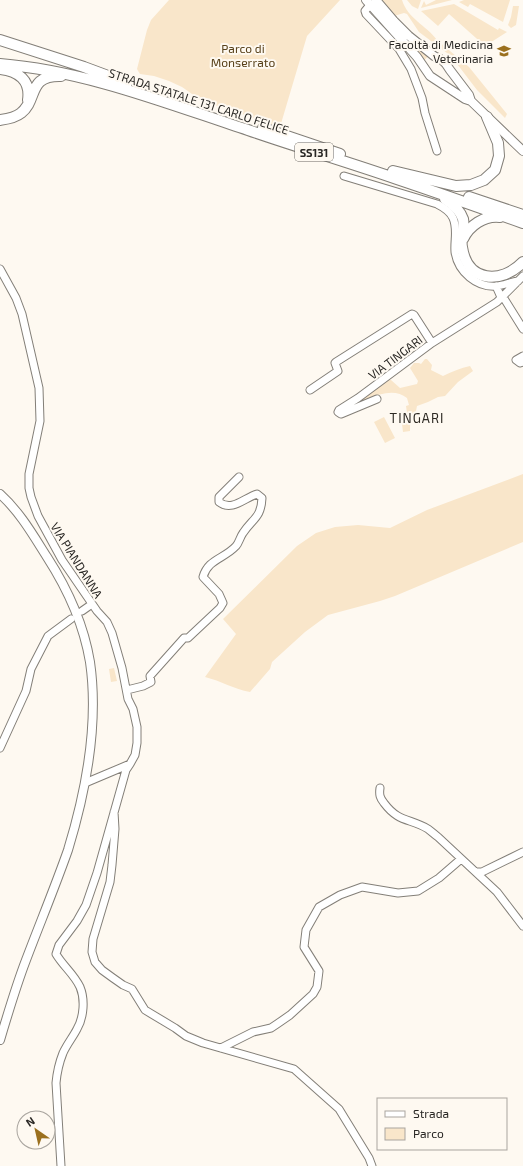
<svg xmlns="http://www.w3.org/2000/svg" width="523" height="1166" font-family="'Exo 2',sans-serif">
<rect width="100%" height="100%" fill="#fef9f1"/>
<path fill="#f9e6ca" d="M169,0h171l-33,36 -27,91 -78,-26 -20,-14 -13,-6 -15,-5 -14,-2 -3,-5 10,-39 4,-10z
M370,0h2l14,17 43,38 -6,7z
M382,0h20c6,19 24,25 35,40l32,27 38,47 -2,4 -28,-28 -26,-34 -32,-24 -12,-18 -3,-1 -10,3z
M407,0h14l-3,9 -6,-3z
M436,0h16l-31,8 3,-7 2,4z
M464,0h46l-7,22 -33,-18 -2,3 -9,-5z
M454,4l44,26 1,-2 8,4 -22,14 -36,-32 -11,12 -17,-15z
M513,6h6l-3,19 -5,3 -3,-3 3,-8z
M425,359h2l5,6 -1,5 12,6c8,-4 18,-8 27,-10l3,5 -15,11 -13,14 -7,1 -10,5 -11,4 -1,5 5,7 1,6 -2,1 -9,-3 -1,1v8l-7,1 -2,-16 6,-3 -1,-7 3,-1 -2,-7c-16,-14 -44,3 -60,10l38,-29 6,1 9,8 17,-4 1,-3 -8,-13 4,-5h5l2,1z
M384,417l11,21 -10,5 -11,-21z
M523,474v68l-128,54 -15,5 -52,14 -23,17 -33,30 -2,7 -20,23c-16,-3 -29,-11 -45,-15l31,-43 -13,-15 74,-73 19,-13 19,-6 23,-2 32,3 37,-18z
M114,668l3,13 -6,1 -2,-13z"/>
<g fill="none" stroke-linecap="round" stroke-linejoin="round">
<g stroke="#837f78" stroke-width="9">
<path id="minor" d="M370,5l-5,6 1,3 33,35 12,20 11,29 3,15 12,38
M344,176l93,28c6,3 13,7 16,14 5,11 1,22 2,34 3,20 22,36 42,34 7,-1 14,-4 21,-5
M0,269l16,29 6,16 17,74 1,33 -11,53v14l2,9 7,19 24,44 35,51 10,11 5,11 10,35 6,31 5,10 4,18v16l-2,12 -5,9 -45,19
M496,286l4,9 5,5 18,29
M523,356l-7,4 4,3 3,-1
M310,390l28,-19 -3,-8 1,-1 76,-48 2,1 18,28
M377,399l-36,15 -3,-2 1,-2 19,-12 74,-55 65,-41 26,-26
M82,611l10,-7
M127,690l16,-4 8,-4 -1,-6 34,-38h4l32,-30 3,-5 -4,-9 -16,-17c5,-18 21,-18 33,-31 3,-3 4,-9 7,-13 10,-15 18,-15 19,-35l-5,-4c-13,4 -25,18 -38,8v-5l20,-20
M0,748l26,-57 5,-22 17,-33 23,-17
M380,788c-1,7 0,10 4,15 15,20 26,15 44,26 3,2 6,5 10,8l59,55 26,34
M114,812l1,17 -3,36 -2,17 -17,57 -1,13 3,10 7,8 11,8 10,7 9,4 13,21 30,18 11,8 17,7 91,26 45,40 30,49 3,8
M477,872h5l41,-20
M221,1048l32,-16 18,-4 6,-4 13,-9 23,-21 4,-7 2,-16 -15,-24 2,-17 13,-23 21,-12 22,-8 36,6 20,-2 21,-13 22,-19
M61,1166l-5,-83c1,-11 3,-20 7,-30 4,-9 10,-16 14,-24 7,-12 8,-30 3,-42 -6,-13 -17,-21 -24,-33l3,-9 18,-24 9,-16 11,-32 29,-103 4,-6"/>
</g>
<g stroke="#837f78" stroke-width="10">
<path id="major" d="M366,0l51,57 13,19 35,23 6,2 52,50
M376,0l18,21 15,15 25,20 8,4 4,4 4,6 19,25 2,6
M0,494c20,18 33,41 47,63 20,31 37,69 43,105 9,62 -4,129 -22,188 -13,37 -28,73 -42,110 -10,26 -18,53 -26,80"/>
</g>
<g stroke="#837f78" stroke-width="12">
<path id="highway" d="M0,40l84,27 43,16
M0,64c86,7 166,39 248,66 49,17 100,32 149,49 42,14 84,29 126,44
M0,69c18,2 31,11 28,31
M0,120c7,-1 15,-2 21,-7 17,-13 6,-38 40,-37
M263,128l77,26
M393,171l63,15 15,-1 13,-5 11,-10 4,-14 -1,-13 -11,-26
M469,197l54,18
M445,199c8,5 15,11 18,20 2,10 -3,19 -1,28 5,35 39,38 61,15
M463,239c6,-13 21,-24 37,-22"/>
</g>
<use href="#minor" stroke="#fff" stroke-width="7"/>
<use href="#major" stroke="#fff" stroke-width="8"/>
<use href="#highway" stroke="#fff" stroke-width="10"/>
</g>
<defs>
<g id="university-bare" transform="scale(1.08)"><path d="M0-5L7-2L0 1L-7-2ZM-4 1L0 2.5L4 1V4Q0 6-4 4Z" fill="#9b701e" stroke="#fef9f1" stroke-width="2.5" paint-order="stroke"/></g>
</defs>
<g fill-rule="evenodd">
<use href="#university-bare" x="504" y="51"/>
</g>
<g text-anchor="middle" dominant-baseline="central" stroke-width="4" stroke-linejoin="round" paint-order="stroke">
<rect fill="#fef9f1" stroke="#6a6762" stroke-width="1" x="295" y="143" width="38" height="18" rx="3"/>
<g font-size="11" font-weight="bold" fill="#2a2825">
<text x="314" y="152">SS131</text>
</g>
<g font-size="12" fill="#2a2825" stroke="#fef9f1" text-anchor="end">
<text x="493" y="44">Facoltà di Medicina<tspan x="493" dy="14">Veterinaria</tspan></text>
</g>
<g font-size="12" fill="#58411a" stroke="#fef9f1">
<text x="243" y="48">Parco di<tspan x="243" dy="14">Monserrato</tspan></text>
</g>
<g font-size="12" fill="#2a2825" stroke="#fef9f1">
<text transform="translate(199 101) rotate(18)">STRADA STATALE 131 CARLO FELICE</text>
<text transform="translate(395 357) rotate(-37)">VIA TINGARI</text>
<text transform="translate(77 560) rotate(58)">VIA PIANDANNA</text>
</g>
<g font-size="13" letter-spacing="1" fill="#2e2a24" stroke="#fef9f1">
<text x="417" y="418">TINGARI</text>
</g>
</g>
<rect x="377" y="1098" width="130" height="52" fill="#fef9f1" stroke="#a9a59f"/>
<rect x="385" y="1111" width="20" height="6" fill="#ffffff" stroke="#a9a59f"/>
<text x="413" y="1118" font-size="12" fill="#2a2825">Strada</text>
<rect x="385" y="1128" width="20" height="12" fill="#f9e6ca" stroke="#a9a59f"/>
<text x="413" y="1138" font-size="12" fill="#2a2825">Parco</text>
<g transform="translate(36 1130) rotate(326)"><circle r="19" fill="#fef9f1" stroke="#a9a59f"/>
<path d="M0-3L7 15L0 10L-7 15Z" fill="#9b701e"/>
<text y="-6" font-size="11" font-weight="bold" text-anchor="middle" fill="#2a2825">N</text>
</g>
</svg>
